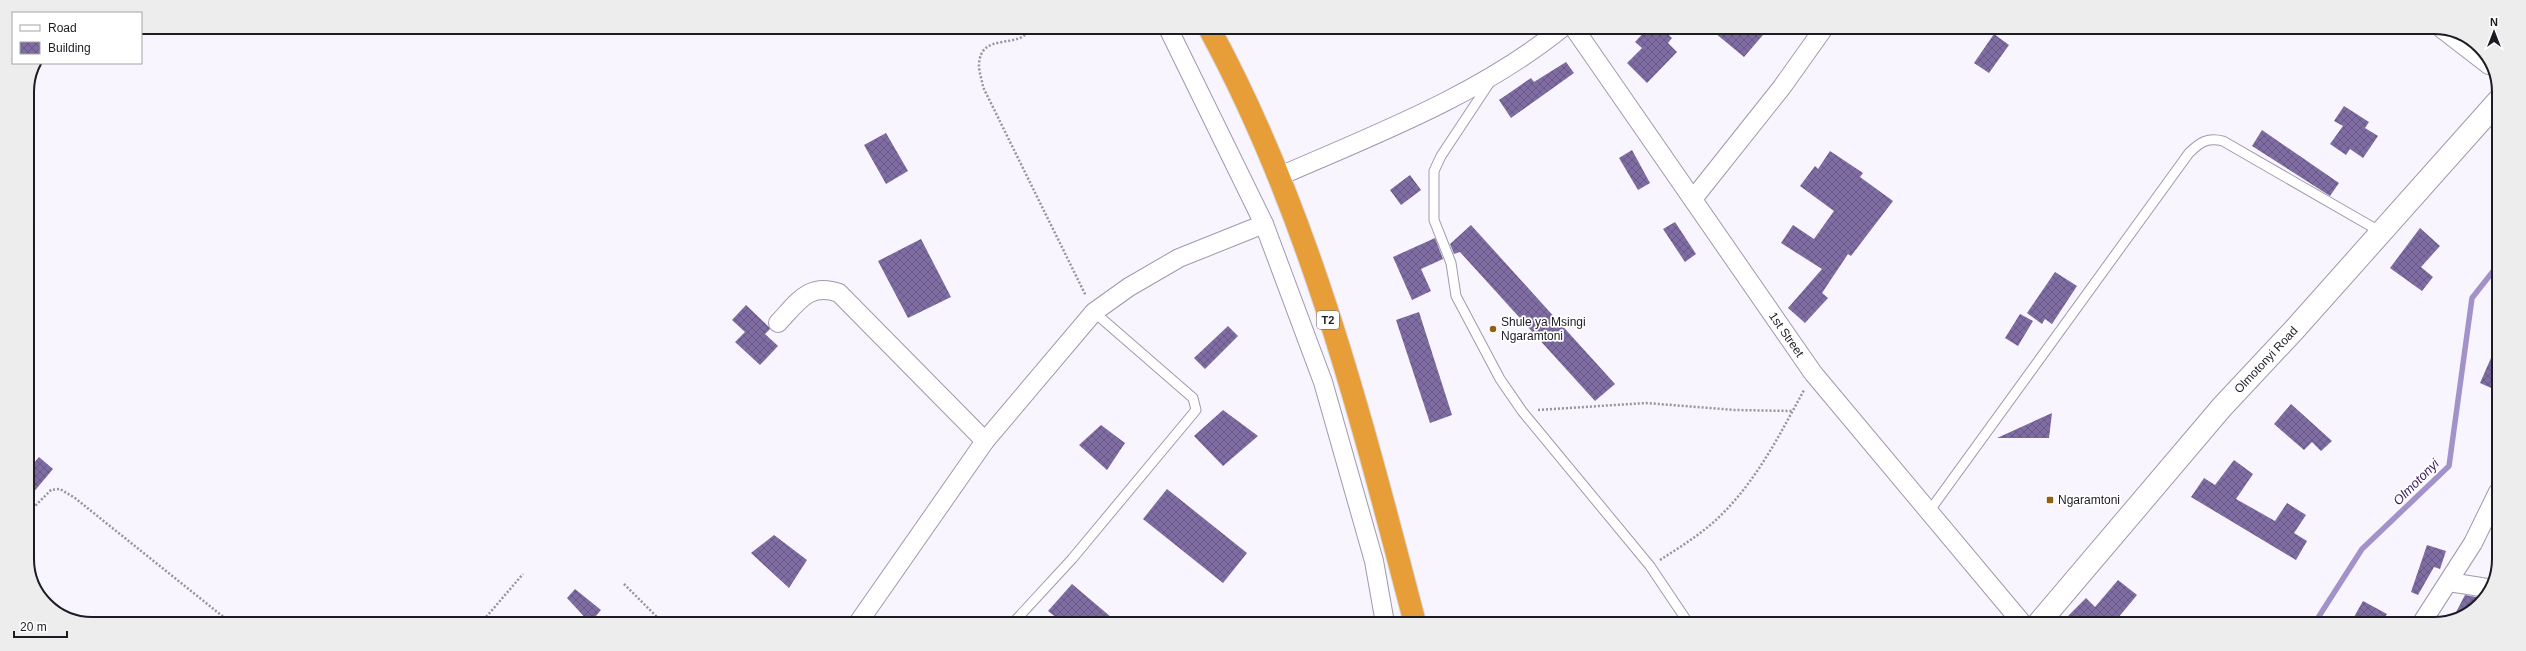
<svg xmlns="http://www.w3.org/2000/svg" width="2526" height="651" font-family="Helvetica,sans-serif">
<defs>
<pattern id="building-cross-hatch" width="8" height="8" patternUnits="userSpaceOnUse"><rect width="8" height="8" fill="#7e6ca2"/><path d="M0 0l8 8M0 8l8-8" fill="none" stroke="#675884"/></pattern>
</defs>
<rect width="100%" height="100%" fill="#f8f5fe"/>
<g fill="none" stroke-linecap="round" stroke-linejoin="round">
<path stroke="#a391c9" stroke-width="5.5" d="M2314,624l48,-75 87,-83 23,-168 26,-33"/>
</g>
<path fill="url(#building-cross-hatch)" d="M1648,28h13l11,10 -4,5 9,9 -30,31 -20,-20 15,-15 -7,-6z
M1709,28h60l-25,29z
M1994,34l15,11 -20,28 -15,-10z
M1566,62l8,11 -63,45 -12,-18 32,-22 3,4z
M2344,106l25,16 -4,6 13,8 -15,22 -13,-9 -4,6 -16,-11 13,-18 -9,-5z
M2262,130l77,53 -9,13 -78,-50z
M886,133l22,38 -22,13 -22,-39z
M1632,150l18,33 -12,7 -19,-32z
M1830,151l33,22 -3,4 33,24 -42,55 -3,-2 -26,39 6,5 -23,25 -17,-15 34,-39 -41,-26 12,-18 21,14 20,-28 -34,-25 15,-20 3,3z
M1410,175l11,15 -20,15 -11,-15z
M1675,222l21,32 -11,8 -22,-33z
M1471,225l144,159 -20,17 -135,-149 -6,2 -4,-10z
M2420,228l20,18 -19,21 12,10 -11,14 -32,-23z
M1435,238l8,21 -22,10 10,22 -19,9 -19,-43z
M921,239l30,58 -43,21 -30,-57z
M2055,272l22,14 -25,38 -7,-5 -3,5 -15,-11z
M746,305l23,22 1,2 -5,5 13,12 -18,19 -25,-23 10,-10 -13,-12z
M1419,312l33,103 -22,8 -34,-103z
M2020,314l13,7 -15,25 -13,-8z
M1228,326l10,10 -33,33 -11,-11z
M2498,342v49l-18,-8z
M2291,404l41,37 -11,10 -9,-9 -8,8 -30,-26z
M1223,410l35,26 -35,30 -29,-30z
M2052,413l-3,25h-52z
M1101,425l24,18 -18,27 -28,-25z
M39,457l14,12 -26,31v-29z
M2234,460l19,14 -17,25 39,22 12,-18 19,12 -12,18 13,8 -11,19 -105,-63 13,-19 11,7z
M1167,489l80,64 -24,30 -80,-64z
M774,535l33,25 -18,28 -38,-35z
M2427,545l19,6 -6,18 -6,-2 -16,28 -7,-3z
M2118,580l19,15 -24,29h-53l26,-26 9,9z
M1072,584l46,39h-55l-15,-12z
M575,589l26,21 -11,13 -23,-25z
M2465,595l16,3 -7,12 -21,8z
M2363,601l24,13 -6,10h-31z"/>
<g fill="none" stroke-linecap="round" stroke-linejoin="round">
<g stroke="#a099ae" stroke-width="11">
<path id="lane" d="M1492,79l-51,77 -7,15v49l17,43 5,33 44,83 22,32 128,155 39,58
M1928,513l261,-360c11,-11 19,-16 34,-12l158,91
M1013,623l59,-64 124,-149 -3,-12 -99,-86"/>
</g>
<g stroke="#a099ae" stroke-width="20">
<g id="street">
<path d="M1168,28l96,196 59,158 51,179 11,62"/>
<path id="s1" d="M1574,28l239,345 210,251"/>
<path d="M2441,28l48,37"/>
<path d="M1280,176c96,-42 199,-81 282,-148"/>
<path d="M1693,199l89,-112 42,-59"/>
<path d="M778,323c20,-21 31,-41 61,-30l146,148"/>
<path d="M2449,582l38,6"/>
<path d="M858,623l127,-182 109,-129 35,-25 50,-29 85,-34"/>
<path d="M2421,624l52,-81 25,-51"/>
</g>
</g>
<g stroke="#a099ae" stroke-width="24">
<g id="secondary">
<path id="s2" d="M2038,624l184,-217 73,-78 204,-229"/>
</g>
</g>
<g stroke="#d6d6d7" stroke-width="24">
<path id="highway" d="M1209,28c101,185 153,393 206,595"/>
</g>
<path stroke="#97949d" stroke-width="2.5" stroke-dasharray="2 2" stroke-linecap="butt" d="M1029,28c-7,23 -49,2 -50,37 0,7 3,15 4,22l103,209
M1538,410l108,-7 89,7 58,1
M27,514l24,-24 9,-1 15,9 156,125
M1660,560c20,-13 40,-25 57,-41 39,-37 62,-83 87,-129
M624,584l39,39
M481,623l42,-49"/>
<use href="#lane" stroke="#fff" stroke-width="9"/>
<use href="#street" stroke="#fff" stroke-width="18"/>
<use href="#secondary" stroke="#fff" stroke-width="22"/>
<use href="#highway" stroke="#e79d38" stroke-width="22"/>
</g>
<g fill="#935f12" stroke="#fff" stroke-width="1.5">
<circle cx="1493" cy="329" r="4"/>
<rect x="2046" y="496" width="8" height="8" rx="2"/>
</g>
<g text-anchor="middle" dominant-baseline="central" stroke-width="3.5" stroke-linejoin="round" paint-order="stroke">
<rect fill="#fff" stroke="#615f65" stroke-width="1" x="1317" y="311" width="22" height="18" rx="3"/>
<g font-size="11" font-weight="bold" fill="#1d1b23">
<text x="1328" y="320">T2</text>
</g>
<g font-size="12" fill="#1d1b23" stroke="#fff" text-anchor="start">
<text x="1501" y="322">Shule ya Msingi<tspan x="1501" dy="14">Ngaramtoni</tspan></text>
<text x="2058" y="500">Ngaramtoni</text>
</g>
<g font-size="12" fill="#1d1b23" stroke="#fff">
<text stroke="none"><textPath href="#s1" startOffset="373">1st Street</textPath></text>
<text stroke="none"><textPath href="#s2" startOffset="349">Olmotonyi Road</textPath></text>
</g>
<g font-size="13" font-style="italic" fill="#391c5f" stroke="#fff">
<text transform="translate(2416 482) rotate(-45)">Olmotonyi</text>
</g>
</g>
<path d="M0 0H2526V651H0ZM92 34H2434A58 58 0 0 1 2492 92V559A58 58 0 0 1 2434 617H92A58 58 0 0 1 34 559V92A58 58 0 0 1 92 34Z" fill="#ededed" fill-rule="evenodd"/>
<path fill="none" stroke="#1d1b23" stroke-width="2" d="M92 34H2434A58 58 0 0 1 2492 92V559A58 58 0 0 1 2434 617H92A58 58 0 0 1 34 559V92A58 58 0 0 1 92 34Z"/>
<rect x="12" y="12" width="130" height="52" fill="#ffffff" stroke="#a5a4a7"/>
<rect x="20" y="25" width="20" height="6" fill="#ffffff" stroke="#a5a4a7"/>
<text x="48" y="32" font-size="12" fill="#1d1b23">Road</text>
<rect x="20" y="42" width="20" height="12" fill="url(#building-cross-hatch)" stroke="#a5a4a7"/>
<text x="48" y="52" font-size="12" fill="#1d1b23">Building</text>
<g transform="translate(2494 32)" stroke="#ffffff" stroke-width="3" paint-order="stroke">
<path d="M0-3L7 15L0 10L-7 15Z" fill="#1d1b23"/>
<text y="-6" font-size="11" font-weight="bold" text-anchor="middle" fill="#1d1b23">N</text>
</g>
<path d="M14 631v6h53v-6" fill="none" stroke="#1d1b23" stroke-width="2"/>
<text x="20" y="631" font-size="12" fill="#1d1b23" stroke="#ffffff" stroke-width="3" paint-order="stroke">20 m</text>
</svg>
